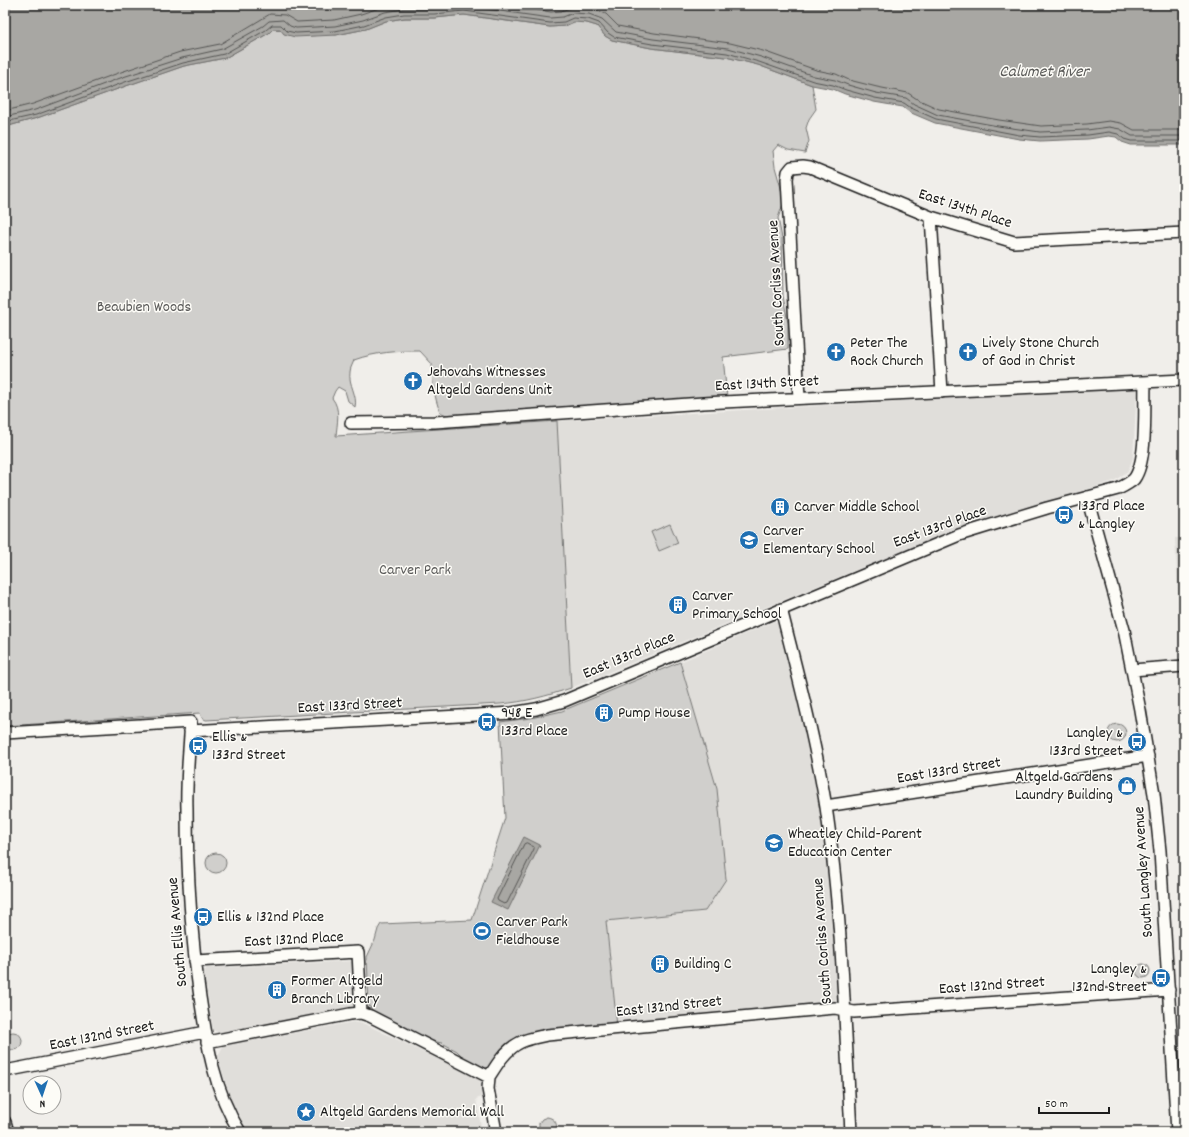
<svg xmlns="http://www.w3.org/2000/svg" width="1189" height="1137" font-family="Dekko,sans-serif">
<rect width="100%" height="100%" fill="#f0eeea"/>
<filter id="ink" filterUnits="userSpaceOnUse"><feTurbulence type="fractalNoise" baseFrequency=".025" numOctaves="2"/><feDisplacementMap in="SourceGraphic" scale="8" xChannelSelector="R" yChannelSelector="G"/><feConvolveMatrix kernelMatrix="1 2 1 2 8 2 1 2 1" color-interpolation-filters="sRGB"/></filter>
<g filter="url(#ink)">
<path fill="#e0deda" d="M1137,387l-4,71 -5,13 -14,10 -141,45 -76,27 -326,135 -14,-267z
M1175,538h9v109h-3z
M775,621l3,3 1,3 24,95 18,94 7,54 6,69 4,63 -2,2 -219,22 -11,-105 99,-10 12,-122 -37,-127z
M351,961l2,2 3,43 -3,2 -135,25 -5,-3 -9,-59 3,-3z
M353,1022l12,2 112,54 5,5 2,8 1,5 -9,3 6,33h-234l-18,-35 -11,-36 -1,-5 5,-10z"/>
<path fill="#d0cfcc" stroke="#767674" d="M464,15l86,12 15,-1 9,-5 13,2 10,3 8,10 7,4 39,8 75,9 32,8 54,20 4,24 -7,10 -3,9 3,13 -4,12 -17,-3 -10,-5 -5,6 2,16 6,21 2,16 -5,14 4,20 1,58 5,27v26l-65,8 4,40 -276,20 -11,-5c-6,-16 -8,-31 -8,-48l-12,-13c-23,0 -44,1 -66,9 -1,4 -4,8 -4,12 -2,12 8,24 5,35l-7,-6 -3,-10 -7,-4 -3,4 -3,7c9,11 5,25 4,38l221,-15 14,267c-24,8 -46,14 -71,16l-294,16 -4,-2 -2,-5 -195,13v-599l32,-9 89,-32 58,-20 41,-8 44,-25 4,-4 63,6 30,-6 20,-8 19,-3h30z
M670,524l8,19 -19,8 -8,-19z
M680,662l37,127 9,90 -21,32 -99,10 11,105 -87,9 -40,33h-5l-22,-11 -6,-6 -15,-8 -10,-2 -59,-30 -4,-5 -2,-49 8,-17 3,-11 3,-5 91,-4 33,-102 -5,-96 31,-4 31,-7z
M1108 733a9 9 0 1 1 18 0a9 9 0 1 1-18 0Z
M206 863a10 10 0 1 1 20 0a10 10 0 1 1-20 0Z
M1136 971a7 7 0 1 1 14 0a7 7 0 1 1-14 0Z
M4 1041a9 9 0 1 1 18 0a9 9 0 1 1-18 0Z
M547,1117c8,1 12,8 8,15h-14l-2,-4v-5l3,-4z"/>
<path fill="#a8a7a3" stroke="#706f6d" d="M5,5h1179v140h-53l-9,-3 -6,-5 -7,-1 -21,3 -48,2 -21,-2 -84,-16 -26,-11 -6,-5 -29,-5 -29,-8 -12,-5 -21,-4 -54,-20 -32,-8 -75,-9 -39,-8 -7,-4 -8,-10 -10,-3 -13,-1 -9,4 -15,1 -86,-12 -29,3h-30l-19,3 -20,8 -30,6 -41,2 -11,-3 -4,-5h-7l-4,4 -44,25 -41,8 -58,20 -89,32 -32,9z
M524,837l16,8 -32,65 -17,-8z"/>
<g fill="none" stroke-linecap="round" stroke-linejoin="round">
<path stroke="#545452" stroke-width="1" d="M508,5l43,7 10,-1 12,-4 18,1 15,6 12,12 36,7 76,10 33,8 53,19 20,4 13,6 28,7 31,6 9,6 22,10 60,11 42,6 46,-2 22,-3 12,2 13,7h50
M5,111l28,-7 88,-32 59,-20 40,-8 50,-30 15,1 12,7 37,-2 27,-6 21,-7 10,-2
M5,117l30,-7 88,-33 59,-19 40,-9 41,-23 6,-5 14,-1 7,6 6,2 39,-2 28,-6 22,-8 19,-3h30l30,-3 86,12 13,-1 10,-4 16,1 13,5 14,13 37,7 75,9 33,9 53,19 21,4 13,5 28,8 30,5 8,6 24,11 60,11 42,6 47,-2 22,-3 11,2 12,7h52
M5,122l31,-7 89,-33 58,-19 41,-9 42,-24 6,-5h9l6,6 9,2 39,-2 29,-6 22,-8 18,-3h30l30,-3 86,12 14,-1 9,-4 15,1 11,4 9,10 6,4 38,7 75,9 32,9 54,19 20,4 13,5 29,8 29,5 7,5 25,11 83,16 21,2 48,-2 21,-3 9,2 6,5 7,2h53
M527,843l7,4v2l-27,54 -3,1 -6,-3 -1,-2 27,-55z"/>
<g stroke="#1c1c1c" stroke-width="14">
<path id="street" d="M931,217l11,175
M799,398l-12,-219 1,-7 4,-5 11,-1 7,1 121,50 83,25 170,-9
M351,423l84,-1 268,-19 481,-23
M1087,497l37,133 16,80 14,84 6,57 17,281
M781,609c17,66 34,131 45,198 16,107 19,217 25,325
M1132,670l52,-4
M190,731l322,-18 24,-4 28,-8 395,-166 88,-27 71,-19c6,-3 12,-6 16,-10 14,-19 10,-73 11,-97
M5,733l186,-11c-2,29 -5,58 -4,87 0,63 4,126 13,188 7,47 14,94 40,135
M826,806l322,-50
M195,961l163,-9 3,61
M207,1042l143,-28 11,-1 9,3 119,61c8,-13 17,-28 32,-35 8,-4 18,-5 26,-7l288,-27 19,4 315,-22
M5,1071l200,-39
M489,1077l-1,12 8,43
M5,1122l3,10"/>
</g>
<use href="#street" stroke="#fdfcf7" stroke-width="11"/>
</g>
</g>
<defs>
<g id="church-disc" transform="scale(1)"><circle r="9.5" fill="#1f6fb2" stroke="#fdfcf7"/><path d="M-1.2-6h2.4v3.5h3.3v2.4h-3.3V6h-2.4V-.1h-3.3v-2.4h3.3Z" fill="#fff"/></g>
<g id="building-disc" transform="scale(1)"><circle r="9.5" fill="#1f6fb2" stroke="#fdfcf7"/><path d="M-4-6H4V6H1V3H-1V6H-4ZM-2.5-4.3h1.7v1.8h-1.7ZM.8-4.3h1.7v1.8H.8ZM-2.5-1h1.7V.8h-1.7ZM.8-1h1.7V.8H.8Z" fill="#fff"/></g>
<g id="bus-disc" transform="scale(1)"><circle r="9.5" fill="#1f6fb2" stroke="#fdfcf7"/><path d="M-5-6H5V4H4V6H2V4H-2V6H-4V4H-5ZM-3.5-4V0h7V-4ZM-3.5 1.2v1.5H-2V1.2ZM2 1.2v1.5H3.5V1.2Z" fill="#fff"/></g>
<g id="school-disc" transform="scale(1)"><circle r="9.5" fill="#1f6fb2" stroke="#fdfcf7"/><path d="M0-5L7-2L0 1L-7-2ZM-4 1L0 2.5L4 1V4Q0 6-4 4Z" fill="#fff"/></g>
<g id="shop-disc" transform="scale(1)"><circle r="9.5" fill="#1f6fb2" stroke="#fdfcf7"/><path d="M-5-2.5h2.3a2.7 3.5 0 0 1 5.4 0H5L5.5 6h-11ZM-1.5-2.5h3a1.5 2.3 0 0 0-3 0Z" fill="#fff"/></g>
<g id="stadium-disc" transform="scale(1)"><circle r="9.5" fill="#1f6fb2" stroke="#fdfcf7"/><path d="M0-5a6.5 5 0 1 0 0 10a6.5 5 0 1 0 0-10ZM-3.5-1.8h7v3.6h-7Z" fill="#fff"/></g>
<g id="sight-disc" transform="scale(1)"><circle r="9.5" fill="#1f6fb2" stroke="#fdfcf7"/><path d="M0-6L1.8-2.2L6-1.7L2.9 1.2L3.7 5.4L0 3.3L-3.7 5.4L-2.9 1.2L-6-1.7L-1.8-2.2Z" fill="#fff"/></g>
</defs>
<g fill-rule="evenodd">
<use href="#church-disc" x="836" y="352"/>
<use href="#church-disc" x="968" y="352"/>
<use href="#church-disc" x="413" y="381"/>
<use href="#building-disc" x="780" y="507"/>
<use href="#bus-disc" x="1064" y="515"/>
<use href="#school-disc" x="749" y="540"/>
<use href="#building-disc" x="678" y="605"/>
<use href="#building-disc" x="604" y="713"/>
<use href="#bus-disc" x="487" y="722"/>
<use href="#bus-disc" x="1137" y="742"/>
<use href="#bus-disc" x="198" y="746"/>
<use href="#shop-disc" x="1127" y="786"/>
<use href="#school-disc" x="774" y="843"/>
<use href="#bus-disc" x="203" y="917"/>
<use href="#stadium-disc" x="482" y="931"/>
<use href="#building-disc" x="660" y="964"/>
<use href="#bus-disc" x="1161" y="978"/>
<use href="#building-disc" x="277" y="990"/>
<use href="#sight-disc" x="306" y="1112"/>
</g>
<g text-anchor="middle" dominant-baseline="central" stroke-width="3" stroke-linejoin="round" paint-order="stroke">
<g font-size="16" fill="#1c1c1c" stroke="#fdfcf7">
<text transform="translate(965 209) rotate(18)">East 134th Place</text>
<text transform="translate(777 283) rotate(-93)">South Corliss Avenue</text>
<text transform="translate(767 384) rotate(-3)">East 134th Street</text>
<text transform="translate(940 527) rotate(-20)">East 133rd Place</text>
<text transform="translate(629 656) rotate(-23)">East 133rd Place</text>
<text transform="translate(350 706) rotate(-3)">East 133rd Street</text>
<text transform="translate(949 771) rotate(-9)">East 133rd Street</text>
<text transform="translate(1144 872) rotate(-94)">South Langley Avenue</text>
<text transform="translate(178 932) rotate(-95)">South Ellis Avenue</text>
<text transform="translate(294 940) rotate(-3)">East 132nd Place</text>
<text transform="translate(823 941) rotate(-94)">South Corliss Avenue</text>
<text transform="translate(992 986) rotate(-4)">East 132nd Street</text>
<text transform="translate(669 1007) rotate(-6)">East 132nd Street</text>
<text transform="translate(102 1036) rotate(-11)">East 132nd Street</text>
</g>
<g font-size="16" fill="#5b5b5a" stroke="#fdfcf7">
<text x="144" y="307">Beaubien Woods</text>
<text x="415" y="570">Carver Park</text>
</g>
<g font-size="16" fill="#1c1c1c" stroke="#fdfcf7" text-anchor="start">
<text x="850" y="343">Peter The<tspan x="850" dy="18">Rock Church</tspan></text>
<text x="982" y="343">Lively Stone Church<tspan x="982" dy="18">of God in Christ</tspan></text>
<text x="427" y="372">Jehovahs Witnesses<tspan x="427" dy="18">Altgeld Gardens Unit</tspan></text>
<text x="1078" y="506">133rd Place<tspan x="1078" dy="18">&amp; Langley</tspan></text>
<text x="794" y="507">Carver Middle School</text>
<text x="763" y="531">Carver<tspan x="763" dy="18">Elementary School</tspan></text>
<text x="692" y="596">Carver<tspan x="692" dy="18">Primary School</tspan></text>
<text x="501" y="713">948 E<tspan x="501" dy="18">133rd Place</tspan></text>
<text x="618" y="713">Pump House</text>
<text x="1123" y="733" text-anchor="end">Langley &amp;<tspan x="1123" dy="18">133rd Street</tspan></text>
<text x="212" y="737">Ellis &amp;<tspan x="212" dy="18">133rd Street</tspan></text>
<text x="1113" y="777" text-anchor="end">Altgeld Gardens<tspan x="1113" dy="18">Laundry Building</tspan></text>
<text x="788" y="834">Wheatley Child-Parent<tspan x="788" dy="18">Education Center</tspan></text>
<text x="217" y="917">Ellis &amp; 132nd Place</text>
<text x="496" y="922">Carver Park<tspan x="496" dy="18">Fieldhouse</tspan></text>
<text x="674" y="964">Building C</text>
<text x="1147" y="969" text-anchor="end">Langley &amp;<tspan x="1147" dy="18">132nd Street</tspan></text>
<text x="291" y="981">Former Altgeld<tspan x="291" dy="18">Branch Library</tspan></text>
<text x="320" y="1112">Altgeld Gardens Memorial Wall</text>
</g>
<g font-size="17" font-style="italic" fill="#5b5b59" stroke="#fdfcf7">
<text x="1044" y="73">Calumet River</text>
</g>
</g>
<rect width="1189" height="1137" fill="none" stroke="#fdfcf7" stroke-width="20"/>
<rect x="10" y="10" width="1169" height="1117" fill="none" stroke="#1c1c1c" stroke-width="1.5" filter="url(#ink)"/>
<g transform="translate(42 1095) rotate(177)"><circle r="19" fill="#fdfcf7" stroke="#a3a29f"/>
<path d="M0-3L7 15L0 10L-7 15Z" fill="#1f6fb2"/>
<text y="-6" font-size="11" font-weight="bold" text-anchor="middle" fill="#1c1c1c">N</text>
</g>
<path d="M1039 1107v6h70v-6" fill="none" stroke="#1c1c1c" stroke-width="2"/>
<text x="1045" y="1107" font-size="12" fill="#1c1c1c" stroke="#fdfcf7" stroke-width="3" paint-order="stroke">50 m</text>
</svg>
